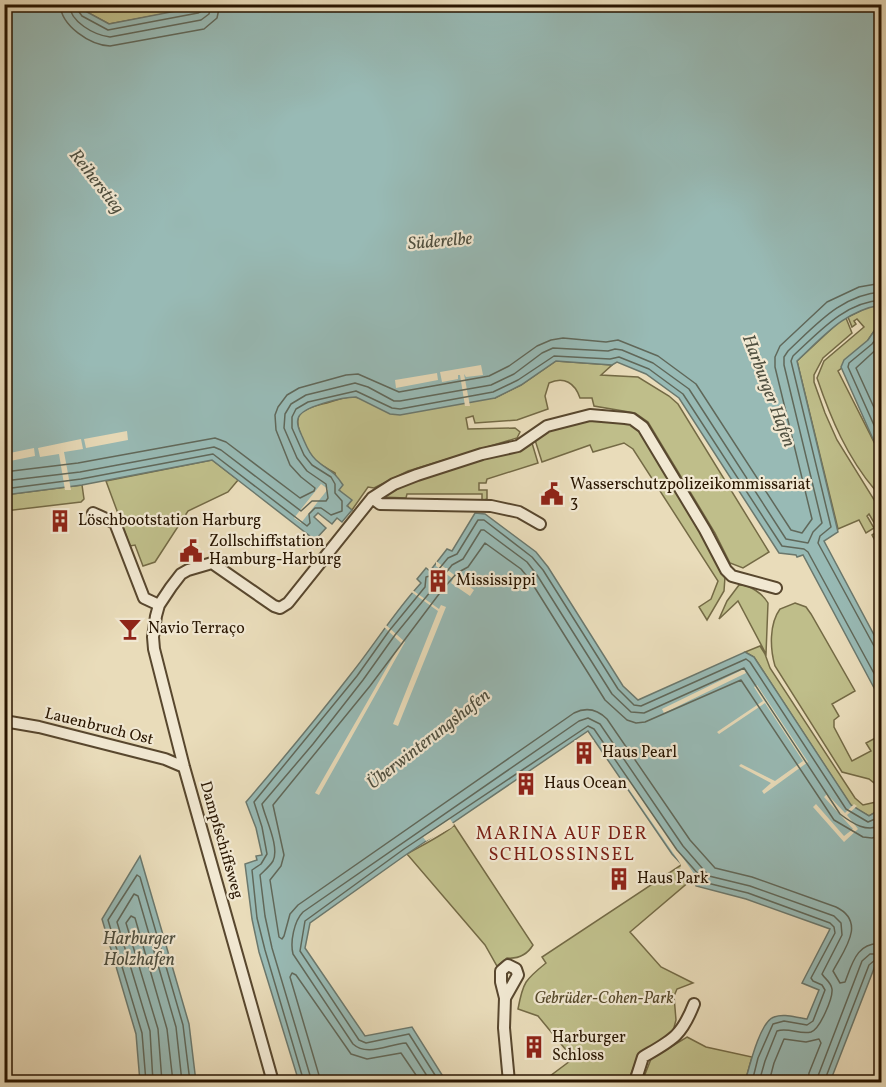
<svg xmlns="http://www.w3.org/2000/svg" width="886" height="1087" font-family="Vollkorn,serif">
<rect width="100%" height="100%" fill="#e9dcba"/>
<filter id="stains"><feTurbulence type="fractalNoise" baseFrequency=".00333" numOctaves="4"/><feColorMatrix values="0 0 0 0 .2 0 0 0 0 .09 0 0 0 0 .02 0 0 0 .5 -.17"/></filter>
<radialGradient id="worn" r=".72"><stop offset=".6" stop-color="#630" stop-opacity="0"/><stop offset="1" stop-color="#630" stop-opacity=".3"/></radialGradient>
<path fill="#bfbe8a" stroke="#746a45" stroke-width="1.5" d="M81,5h131l-103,19 -24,-13z
M881,305v16l-13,19v8l-30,23 43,85v35l-6,-1c-28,-33 -44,-71 -58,-112l7,-17 40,-34 -7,-8 -3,2 2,3 -4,3 -4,-10 20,-10z
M846,318l6,15 -29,25 -9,17v7l11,31 12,27 44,71v41l-9,-17 8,-6 -2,-4 -2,1 -7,-12 -2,2 7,12 -8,5 -7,-13 -21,9 -41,-168 45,-42z
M556,361l56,4 -11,10 37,2 31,19 9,8 91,148 -26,16 -13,-5 -15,-30 -67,-111 -13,-9 -41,-7 -2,-8h-12c-5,-15 -16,-22 -31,-15l-4,13 3,13 -31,11 -42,3 -2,-7 -7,2 2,11 47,-1 5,4 -3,6 -109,33 -34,17 -6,-1 -16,23c-11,-8 -14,-24 -17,-37 -7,-4 -14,-8 -20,-13 -7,-7 -23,-37 -15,-46 8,-8 21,-9 30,-12 11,-3 22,-8 32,-3l133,-1 26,-13z
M592,419l37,4 12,8 73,124 11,22 -1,14 -17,29 -8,-13 12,-8 7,-18 -85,-132 -9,-6 -31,9 -3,-7 -48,17 -7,-22 9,-9z
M532,443l6,20 -51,16 -1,4h-7v7h8v9l-5,2v-7h-75l-1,4 -24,-1 27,-14z
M212,460l26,20 -10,12 -40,19 -33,51 -12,4 -8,-21 -5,1 -24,-65z
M82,485l2,14 -3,3 -76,9 -1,-16z
M739,585c10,-1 24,9 29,18l-2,51 -28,-53 -19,18 8,-18z
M795,603l11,4 5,7 44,77 -23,13 7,12 -5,4v7l18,34 19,-10 -5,-8 15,-8v74l-12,7 -18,-10 -97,-149 -9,-5 15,-6 5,8 5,14 85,130 8,7 13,-3 4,-5 -1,-10 -10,-8 -27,-7 -67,-106c-5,-17 -6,-42 5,-57z
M454,825l79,120c-6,10 -14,14 -26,13l-10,8 -12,-21 -78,-91c10,-6 42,-22 47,-29z
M681,865l10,15 -61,52 31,35 32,16 -16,6 -3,7 2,24 -4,15 -33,18 -11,29h-86l28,-21 -4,-11 -28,-34 -20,-7c5,-27 7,-29 28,-46l-4,-6z
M687,1037l19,10 46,10 -7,25h-103l9,-23z"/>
<path fill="#98bab5" stroke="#6b786d" stroke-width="1.5" d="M212,4l669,1v300c-37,6 -57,31 -84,56l41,171 -14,9 57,107v53l-78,-146 -6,2 -1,-2 -17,-2 -100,-155 -33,-24 -29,-12 -5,3 -56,-4 -35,24 -26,13 -95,17 -10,-1 -34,-17c-11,0 -56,9 -58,22 -2,6 2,12 4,17 4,9 7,18 14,24 12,11 17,9 27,25l-4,5 13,10 -5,6 5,4 -10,12 -5,-4 -5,6 -14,-11 -4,4 12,11 -11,12 -103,-80 -130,25 -77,10 -1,-490h77l4,6 24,13z
M881,321v136l-40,-90 3,-7 24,-20z
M475,513l10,1 51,38 12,15 75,119 15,14 107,-48 9,5 97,148 18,11 12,-7v159l-6,-2 -45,116h-85c4,-14 15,-61 29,-65 11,-4 22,1 33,2l12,-29 -17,-7 28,-54 -84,-30 -50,-13 -1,-4 2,-1 -25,-27 -84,-123 -181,123 -97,69 -5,25 60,88 47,-9 32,51 -7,4h-138l-40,-130 -7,-33 -7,-55 12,-4 -1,-4 6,-1 -6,-27 -10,-26c36,-42 71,-84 105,-128 24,-30 44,-63 70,-91l-4,-4 9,-11 4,3 17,-22 5,2z
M140,856l49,168 7,58h-56l-4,-48 -34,-115z"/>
<path fill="#e9dcba" d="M481,365l2,10 -17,2 -2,-3 6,32h-5l-5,-31h-2v4l-16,3 -2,-10z
M437,373l1,7 -42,8 -1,-8z
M127,431l1,9 -42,8 -2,-9z
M81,439l2,10 -19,3 7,38h-6l-6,-36 -19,3 -2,-9z
M34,448l1,8 -30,6v-8z
M321,484l7,5 -27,34 -7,-5z
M436,561l38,29 -4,6 -19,-13 2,-4 -17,-13z
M411,589l28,20 2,-4 5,2 -48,119 -5,-2 45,-113 -28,-20z
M386,625l19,17 -86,153 -4,-2 86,-150 -17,-16z
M744,669l2,4 -82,40 -2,-4z
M757,685l51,77 -44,32 -2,-3 9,-8 -32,-17 2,-2 34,17 28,-20 -38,-58 -46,31 -2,-2 46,-31 -9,-14z
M628,779l69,99 -2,4 -15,-14 1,-3 -3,-5 -54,-78z
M827,794l18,19 9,-9 3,2 -10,9 11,14 -14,13 -31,-35 3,-3 28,32 9,-7 -29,-32z
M450,819l4,6 -3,3 -25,13 -3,-4z"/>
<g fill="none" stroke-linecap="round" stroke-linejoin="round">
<path stroke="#60685a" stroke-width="1.5" d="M60,4c1,22 30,41 50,42l94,-17 13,-11 3,-14
M69,4c1,18 25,31 41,33l91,-17 8,-6 2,-10
M76,4l1,5 5,7 26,14 90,-17 5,-3v-6
M882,300c-37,2 -63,32 -89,56l-2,5 40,166 -11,9 -2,7 56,103 8,3
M882,331l-10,13 -23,19 -1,4 34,76
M882,344l-26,24 26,57
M4,472l74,-9 137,-25 11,4 74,56 14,-7 1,-3 -14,-11 -11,-12 -14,-35 -1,-15 3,-8 9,-12 12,-7 47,-13 12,-1 41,18 90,-16 20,-10 28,-20 14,-6 12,-2 43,4 12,-2 40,16 38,28 95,146 11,3 10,-14 -37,-152v-10l5,-11 47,-44 32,-15 23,-4
M4,481l76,-9 134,-25 7,3 80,61 11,-10h14l2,-3 -2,-14 -19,-13 -10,-13 -13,-30 1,-14 6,-10 15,-9 49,-12 13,4 26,14h6l91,-16 23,-11 28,-21 11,-5 55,3 7,-2 7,1 31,13 36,26 97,150 22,4 5,-11 9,-9 -38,-158v-8l4,-6c27,-25 54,-57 94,-59
M4,489l77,-10 132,-25 94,72 3,-3 -1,-9 6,-6h6l10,7 11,-4v-10l-7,-8v-9l-4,-7 -19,-12 -8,-10 -12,-27v-11l4,-8 12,-7 48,-11 36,17 8,1 93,-17 25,-12 36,-24 56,3 9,-2 30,12 34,25 99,152 22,3 4,3 74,136
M882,835l-10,3 -9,-1 -29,-17 -93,-140 -96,42 -9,1 -9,-3 -22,-20 -75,-120 -9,-11 -36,-26 -17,24 -11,6 -15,17 -72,96 -97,119 11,50 -3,11 -11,14 9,57 3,2 2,-3 6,-22 8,-9 276,-192c12,-6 23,-4 33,6l83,121 25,28 37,9 84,30c31,15 8,43 -3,64l7,12 5,-1c7,-18 12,-41 37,-38
M146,1082l-4,-49 -34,-113 29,-45 3,2 43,148 7,57
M153,1082l-3,-51 -33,-109 17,-28 4,2 38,131 6,55
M162,1082l-4,-53 -32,-106 5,-7 4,2 32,111 6,53
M304,1082l-39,-132 -8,-32 -5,-48 9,-6 6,-10 -5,-27 -8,-25 103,-126 32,-45 36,-44 1,-10 8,-2 14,-17 9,-4 21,-34h6l48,37 11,13 75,119 16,16 7,1 105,-47 4,3 96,147 22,13 14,-6
M312,1082l-40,-134 -7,-32 -5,-41c4,-4 10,-9 13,-14 7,-14 -8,-43 -11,-57l51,-60 50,-64 32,-45 36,-44 3,-7 7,-5 11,-14 11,-6 18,-29h3l43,32 10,13 75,119 19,18 13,1 100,-45 96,146c13,10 27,19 42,11
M321,1082l-31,-105 2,-4 4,2 55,79 16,5 34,-6 17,25v4
M427,1082v-6l-21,-33c-17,1 -39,14 -53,1l-60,-90c-3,-12 1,-33 10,-42l276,-191 9,-3 12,6 83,122 26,30 41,10 84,30 7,7 1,12 -20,39c3,5 9,8 10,15 1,9 -12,40 -21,43 -11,3 -23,-5 -34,-1l-12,30 -6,21
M435,1082v-7l-26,-41 -43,9 -7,-3 -59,-89 5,-30 99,-72 184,-123 6,3 83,121 23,26 3,6 45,11 82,30 4,4 1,6 -24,45 2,3 9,4 3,5 -12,31 -6,4 -23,-4 -11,3 -15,34 -6,24
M769,1082l5,-19 10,-24 22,3 13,-3 2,4 -12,30 -1,9
M817,1082l1,-6 44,-115 8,-7h12
M824,1082l45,-117 6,-5 7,2"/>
<g stroke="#58472e" stroke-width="14">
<path id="minor" d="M372,498l8,6 111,2 28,6 21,12
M93,513l22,10 29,75 15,7
M4,721l35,6 126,32 19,8
M505,998l13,-23 -2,-6 -8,-4 -7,6v11l4,16 -1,30 5,54
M273,1082l-89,-315 -30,-118 -1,-12 3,-21 3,-11 12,-18 10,-13 7,-4 24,-7 62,43 6,2 8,-5 84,-105 22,-14 23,-9 65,-21 36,-8 29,-20 43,-11 35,3 7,1 11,8 62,103 21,40 6,6 44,12
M635,1082l8,-25c29,-17 38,-20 51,-53"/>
</g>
<use href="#minor" stroke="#f1e8d2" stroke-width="10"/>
</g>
<defs>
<g id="civic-bare" transform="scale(1.8)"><path d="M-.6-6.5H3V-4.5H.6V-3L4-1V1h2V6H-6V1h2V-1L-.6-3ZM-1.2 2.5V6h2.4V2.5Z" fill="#8f2418" stroke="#f1e8d2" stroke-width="2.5" paint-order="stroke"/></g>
<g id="building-bare" transform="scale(1.8)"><path d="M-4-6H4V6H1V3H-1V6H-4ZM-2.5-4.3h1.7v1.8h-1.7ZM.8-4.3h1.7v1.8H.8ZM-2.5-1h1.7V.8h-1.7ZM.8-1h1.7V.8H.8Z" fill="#8f2418" stroke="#f1e8d2" stroke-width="2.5" paint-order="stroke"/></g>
<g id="bar-bare" transform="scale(1.8)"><path d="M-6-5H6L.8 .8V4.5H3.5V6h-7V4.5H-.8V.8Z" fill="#8f2418" stroke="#f1e8d2" stroke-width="2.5" paint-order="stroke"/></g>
</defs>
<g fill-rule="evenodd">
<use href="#civic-bare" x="552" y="494"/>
<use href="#building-bare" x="60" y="521"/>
<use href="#civic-bare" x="191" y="551"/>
<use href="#building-bare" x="438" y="581"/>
<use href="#bar-bare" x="130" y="629"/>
<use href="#building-bare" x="584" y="753"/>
<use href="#building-bare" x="526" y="784"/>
<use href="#building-bare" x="619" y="879"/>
<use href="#building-bare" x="534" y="1047"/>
</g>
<g text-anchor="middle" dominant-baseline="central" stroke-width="4.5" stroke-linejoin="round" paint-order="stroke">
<g font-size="16" fill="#281500" stroke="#f1e8d2" text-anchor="start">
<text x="570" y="485">Wasserschutzpolizeikommissariat<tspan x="570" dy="18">3</tspan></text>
<text x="78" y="521">Löschbootstation Harburg</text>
<text x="209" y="542">Zollschiffstation<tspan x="209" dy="18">Hamburg-Harburg</tspan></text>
<text x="456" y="581">Mississippi</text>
<text x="148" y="629">Navio Terraço</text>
<text x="602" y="753">Haus Pearl</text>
<text x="544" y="784">Haus Ocean</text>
<text x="637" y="879">Haus Park</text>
<text x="552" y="1038">Harburger<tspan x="552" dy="18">Schloss</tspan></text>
</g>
<g font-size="16" fill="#281500" stroke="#f1e8d2">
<text transform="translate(99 727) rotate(14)">Lauenbruch Ost</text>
<text transform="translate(221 840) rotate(74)">Dampfschiffsweg</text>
</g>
<g font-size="16" font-style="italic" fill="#554829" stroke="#f1e8d2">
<text x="604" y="999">Gebrüder-Cohen-Park</text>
</g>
<g font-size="18" font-style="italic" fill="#4f4f3f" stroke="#f1e8d2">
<text transform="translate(96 182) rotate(52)">Reiherstieg</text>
<text transform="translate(440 242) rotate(-5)">Süderelbe</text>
<text transform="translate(768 391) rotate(69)">Harburger Hafen</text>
<text transform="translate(429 740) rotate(-38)">Überwinterungshafen</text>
<text x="139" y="939">Harburger<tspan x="139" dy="21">Holzhafen</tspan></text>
</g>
<g font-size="18" letter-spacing="1.5" fill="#7a1f14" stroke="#f1e8d2">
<text x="562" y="834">MARINA AUF DER<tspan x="562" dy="21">SCHLOSSINSEL</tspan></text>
</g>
</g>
<rect width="886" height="1087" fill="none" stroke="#e9dcba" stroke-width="24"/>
<rect x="6" y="6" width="874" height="1075" fill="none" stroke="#281500" stroke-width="3"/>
<rect x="12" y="12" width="862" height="1063" fill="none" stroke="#281500" stroke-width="1.5"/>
<rect width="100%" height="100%" filter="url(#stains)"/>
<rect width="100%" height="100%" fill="url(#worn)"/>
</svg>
